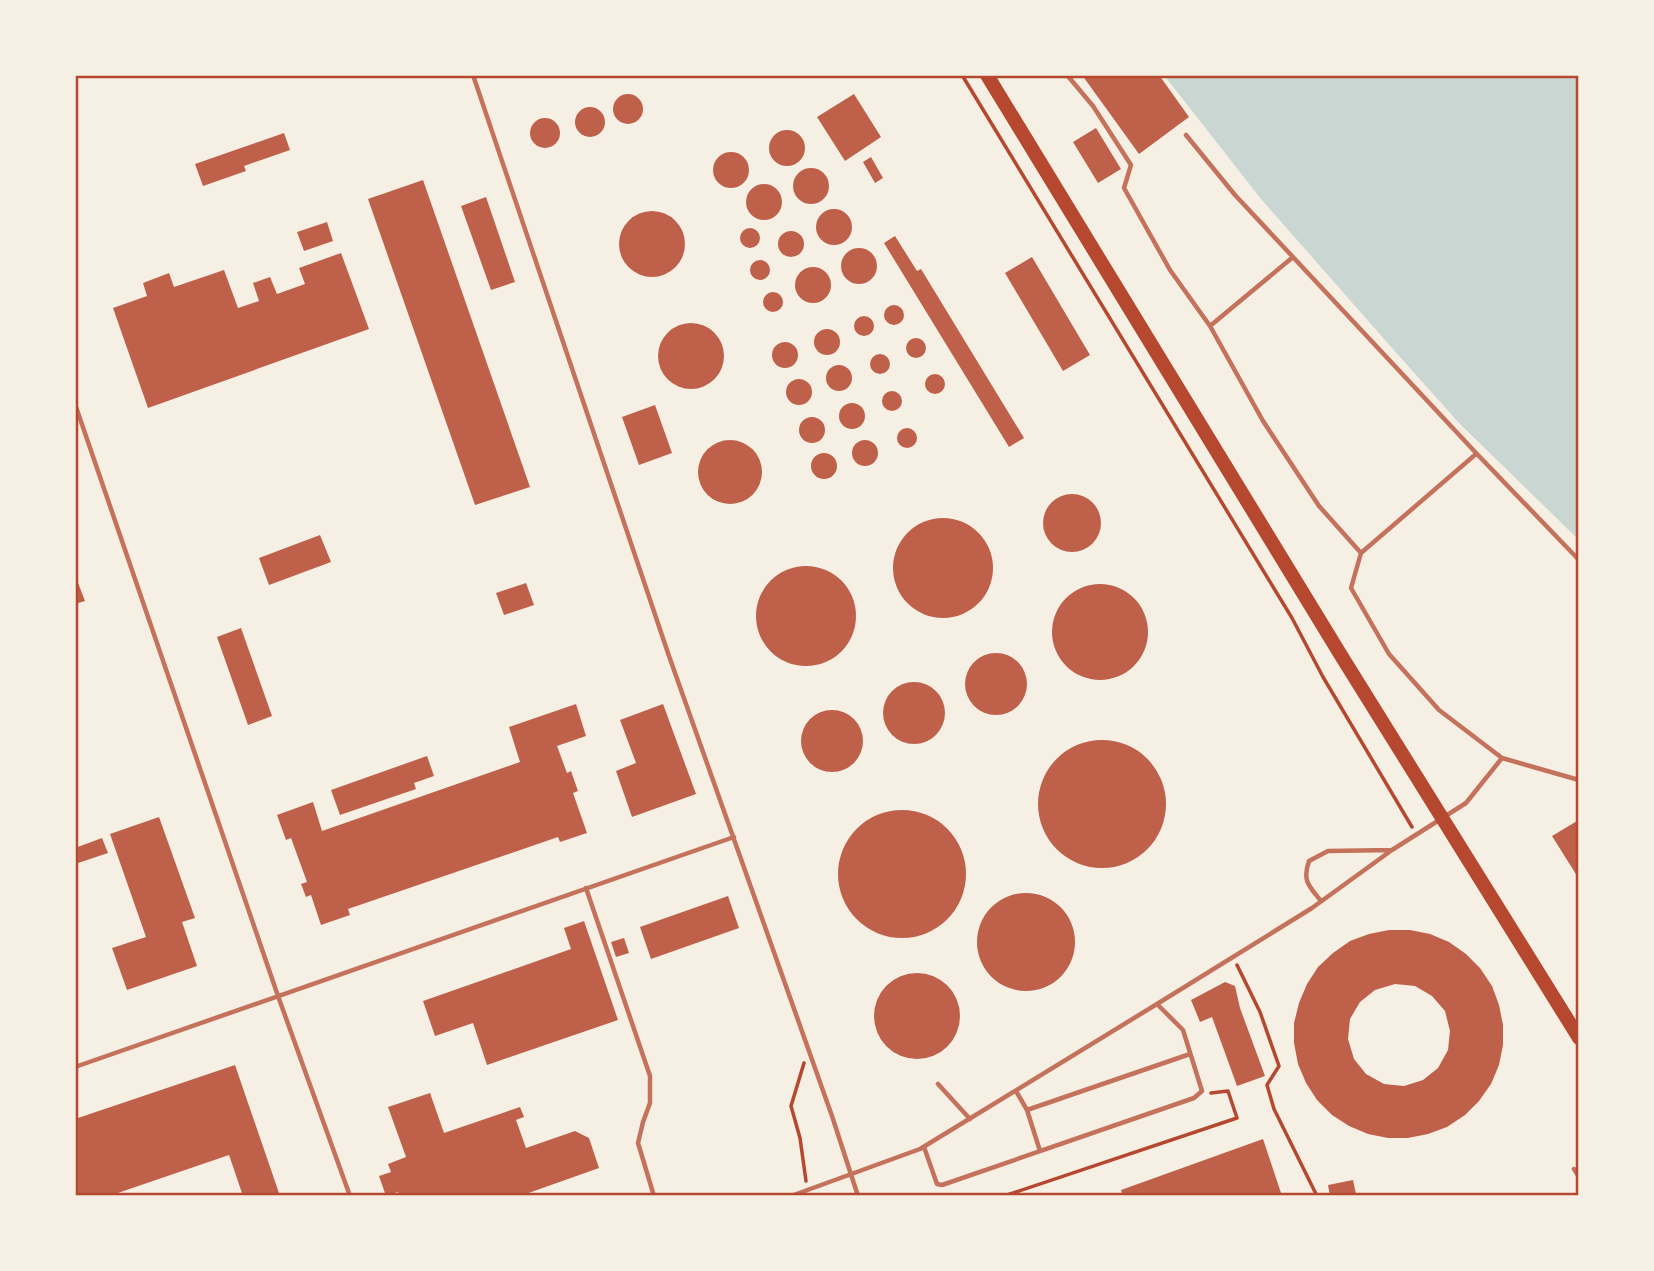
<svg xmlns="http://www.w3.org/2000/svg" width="1654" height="1271" font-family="Lato,sans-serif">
<rect width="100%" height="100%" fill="#f6efe4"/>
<path fill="#c9d6d2" d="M1164,75h415v465l-119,-116 -60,-67 -139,-158z"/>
<path fill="#bf614a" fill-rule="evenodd" d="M1082,75h77l30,42 -50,37z
M854,94l27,43 -36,24 -28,-44z
M613 109a15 15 0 1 1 30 0a15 15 0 1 1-30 0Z
M575 122a15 15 0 1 1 30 0a15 15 0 1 1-30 0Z
M530 133a15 15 0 1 1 30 0a15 15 0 1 1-30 0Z
M1096,128l25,41 -23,14 -25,-41z
M769 148a18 18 0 1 1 36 0a18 18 0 1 1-36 0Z
M284,133l6,17 -46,16 2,5 -43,15 -8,-22z
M713 170a18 18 0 1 1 36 0a18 18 0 1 1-36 0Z
M871,157l12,21 -8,5 -12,-21z
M793 186a18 18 0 1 1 36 0a18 18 0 1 1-36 0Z
M423,180l107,307 -55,18 -107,-306z
M746 202a18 18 0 1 1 36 0a18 18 0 1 1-36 0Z
M486,197l29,85 -24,8 -30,-84z
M816 227a18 18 0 1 1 36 0a18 18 0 1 1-36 0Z
M619 244a33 33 0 1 1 66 0a33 33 0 1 1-66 0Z
M327,222l6,19 -29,10 -7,-19z
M740 238a10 10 0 1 1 20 0a10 10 0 1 1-20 0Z
M778 244a13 13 0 1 1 26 0a13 13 0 1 1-26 0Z
M895,236l22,35 4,-2 103,169 -15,9 -125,-204z
M841 266a18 18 0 1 1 36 0a18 18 0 1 1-36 0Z
M341,253l28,76 -221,79 -35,-100 34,-12 -4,-13 26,-10 5,14 50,-17 14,38 21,-7 -6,-18 17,-6 7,17 28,-10 -6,-16z
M1032,257l58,98 -27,16 -58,-98z
M750 270a10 10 0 1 1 20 0a10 10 0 1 1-20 0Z
M795 285a18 18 0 1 1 36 0a18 18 0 1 1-36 0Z
M763 302a10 10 0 1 1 20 0a10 10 0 1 1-20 0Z
M884 315a10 10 0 1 1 20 0a10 10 0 1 1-20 0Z
M854 326a10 10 0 1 1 20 0a10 10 0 1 1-20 0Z
M658 356a33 33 0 1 1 66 0a33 33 0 1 1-66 0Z
M814 342a13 13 0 1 1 26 0a13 13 0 1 1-26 0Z
M906 348a10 10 0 1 1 20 0a10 10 0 1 1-20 0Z
M772 355a13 13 0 1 1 26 0a13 13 0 1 1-26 0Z
M870 364a10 10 0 1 1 20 0a10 10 0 1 1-20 0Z
M826 378a13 13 0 1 1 26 0a13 13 0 1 1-26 0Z
M925 384a10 10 0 1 1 20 0a10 10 0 1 1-20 0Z
M786 392a13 13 0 1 1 26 0a13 13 0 1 1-26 0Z
M882 401a10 10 0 1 1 20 0a10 10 0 1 1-20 0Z
M839 416a13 13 0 1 1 26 0a13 13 0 1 1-26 0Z
M655,405l17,48 -33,12 -17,-48z
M799 430a13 13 0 1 1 26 0a13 13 0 1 1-26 0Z
M897 438a10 10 0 1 1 20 0a10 10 0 1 1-20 0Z
M698 472a32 32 0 1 1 64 0a32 32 0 1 1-64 0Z
M852 453a13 13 0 1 1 26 0a13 13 0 1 1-26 0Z
M811 466a13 13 0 1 1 26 0a13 13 0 1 1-26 0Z
M1043 523a29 29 0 1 1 58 0a29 29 0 1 1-58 0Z
M893 568a50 50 0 1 1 100 0a50 50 0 1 1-100 0Z
M320,535l11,27 -62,23 -10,-27z
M756 616a50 50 0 1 1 100 0a50 50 0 1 1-100 0Z
M75,575l10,26 -10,3z
M526,583l8,22 -30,10 -8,-22z
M1052 632a48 48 0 1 1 96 0a48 48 0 1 1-96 0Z
M241,628l31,88 -24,9 -31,-88z
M965 684a31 31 0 1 1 62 0a31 31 0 1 1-62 0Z
M883 713a31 31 0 1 1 62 0a31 31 0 1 1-62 0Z
M576,704l10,32 -29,10 10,27 4,-2 7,20 -5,2 14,40 -27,9 -2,-5 -210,72 2,6 -29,10 -10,-30 -5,2 -5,-13 6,-2 -16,-44 -5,2 -9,-25 36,-13 9,29 198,-69 -11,-35z
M663,704l33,90 -64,23 -16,-46 20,-8 -16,-43z
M801 741a31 31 0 1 1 62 0a31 31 0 1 1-62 0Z
M1038 804a64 64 0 1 1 128 0a64 64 0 1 1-128 0Z
M427,756l7,20 -20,7 2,6 -76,26 -9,-25z
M838 874a64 64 0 1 1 128 0a64 64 0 1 1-128 0Z
M159,817l36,101 -13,4 15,44 -70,24 -15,-42 34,-11 -36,-103z
M1577,821l2,4v54l-27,-43z
M102,838l6,15 -33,11v-16z
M977 942a49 49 0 1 1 98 0a49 49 0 1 1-98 0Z
M728,896l11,32 -88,31 -11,-32z
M584,921l34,99 -131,45 -14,-42 -38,13 -12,-35 148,-52 -7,-21z
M1389,930h21l20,4 19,8 17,12 14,14 12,18 7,19 4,20v20l-4,20 -8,19 -12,17 -14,14 -18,12 -19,7 -20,4h-20l-20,-4 -19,-8 -17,-11 -15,-15 -11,-17 -8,-19 -4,-21v-20l5,-20 8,-19 11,-17 15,-14 17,-12 19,-7zM1395,984l20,2 17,10 13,15 5,20 -2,19 -10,18 -15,12 -19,6 -20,-2 -18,-10 -12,-15 -6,-20 2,-20 10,-17 15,-12z
M624,938l5,15 -13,4 -5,-15z
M874 1016a43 43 0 1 1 86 0a43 43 0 1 1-86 0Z
M1225,982l10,4 5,22 25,68 -28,10 -25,-69 -12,5 -9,-22z
M235,1065l45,131h-37l-14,-41 -120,41h-34v-77z
M430,1093l14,40 76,-26 4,10 -8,3 10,28 49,-17 14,7 10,30 -79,28h-121l-1,-4 -12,4 -7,-20 12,-4 -3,-8 18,-7 -18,-50z
M1263,1139l18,54 -7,3h-151l-2,-6z
M1353,1180l3,14 -26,2 -2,-11z"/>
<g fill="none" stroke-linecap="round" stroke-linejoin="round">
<path stroke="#b5482f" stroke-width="3.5" d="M962,75l330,543 31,59 89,150
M1237,965l23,47 19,54 -12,19 7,24 43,87
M804,1063l-13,43 9,32 6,43
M1004,1196l233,-78 -9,-27 -17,2"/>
<path stroke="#c5725c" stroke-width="4.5" d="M473,75l196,581 163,460 26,80
M1067,75l26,31 38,59 -7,23 46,82 40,56 53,95 56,85 42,47
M1186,135l49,60 242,259 102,106
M1210,326l83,-69
M75,404l203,592 72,200
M1476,454l-115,99 -10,35 38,66 50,56 63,48
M586,888l64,188v27l-7,19 -5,21 16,53
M1321,901c-12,-15 -19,-20 -12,-40l19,-10 64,-1
M75,1067l659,-230
M938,1084l32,35
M1016,1091l11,19 163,-56
M1027,1110l13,41
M924,1147l13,37 5,1 252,-87 8,-7 -19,-61 -26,-26
M1574,1169l5,8
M791,1196l129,-47 237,-145 155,-96 80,-58 74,-47 36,-45 77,22"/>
<path stroke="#b5482f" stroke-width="14" d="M987,75l355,582 237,381"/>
</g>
<rect width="1654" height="1271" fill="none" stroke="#f6efe4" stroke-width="154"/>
<rect x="77" y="77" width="1500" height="1117" fill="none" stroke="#b5482f" stroke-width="2.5"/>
</svg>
